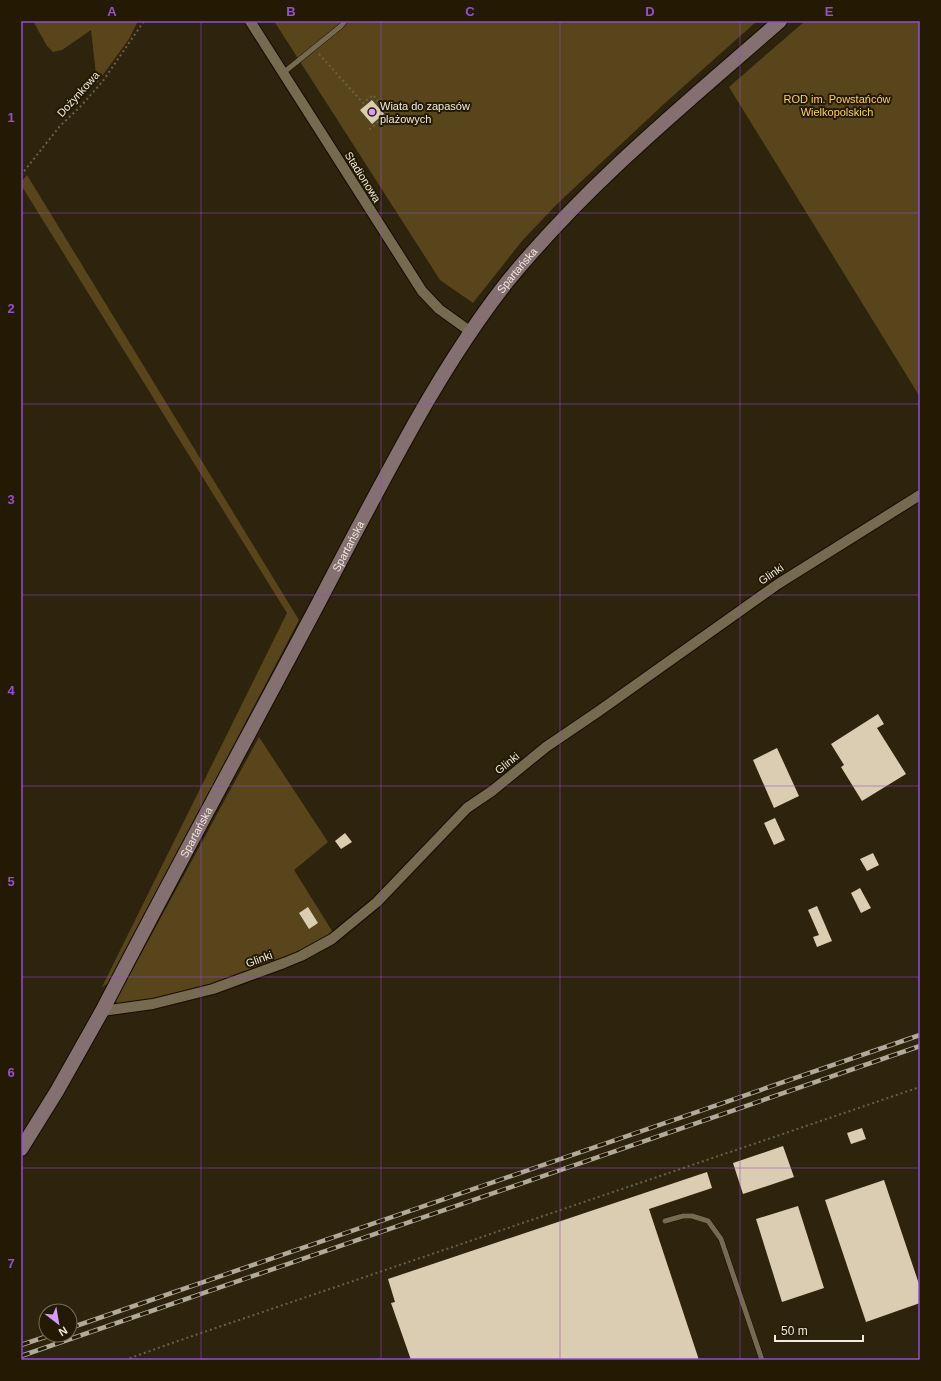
<svg xmlns="http://www.w3.org/2000/svg" width="941" height="1381" font-family="Arial,sans-serif">
<rect width="100%" height="100%" fill="#2e230c"/>
<path fill="#58451b" d="M33,21h105l-9,18 -32,44 -6,-53 -29,20 -9,2 -6,-6z
M274,21h483l-92,82 -108,101 -35,37 -49,62 -33,-23z
M805,21h115v376l-191,-310z
M27,175l272,445 -189,362 -8,5 185,-374 -266,-428v-3z
M259,737l69,105 -34,28 40,64 -34,18 -58,23 -81,25 -44,4 -1,-4z"/>
<path fill="#dbcdb2" d="M372,100l12,14 -12,10 -12,-14z
M878,714l6,10 -7,4 29,46 -44,27 -21,-34 3,-2 -13,-21z
M777,748l22,48 -25,12 -21,-48z
M775,818l10,22 -11,5 -10,-22z
M345,833l7,9 -11,7 -6,-8z
M873,853l6,12 -12,6 -7,-12z
M860,888l11,20 -10,5 -10,-20z
M817,906l15,35 -15,6 -4,-10 6,-2 -11,-25z
M308,907l10,16 -9,6 -10,-16z
M862,1128l4,11 -15,5 -4,-11z
M783,1146l11,31 -51,17 -10,-31z
M707,1172l5,16 -63,21 50,151h-288l-20,-57 4,-1 -7,-23z
M884,1180l36,107v16l-54,19 -41,-122z
M798,1206l26,82 -42,14 -26,-83z"/>
<g fill="none" stroke-linecap="round" stroke-linejoin="round">
<g stroke="#160c00" stroke-width="6">
<path id="lane" d="M283,73l58,-47 4,-5
M665,1221l18,-5h9l16,5 13,18 41,121"/>
</g>
<g stroke="#160c00" stroke-width="12">
<path id="street" d="M250,21l172,270 17,18 32,23
M102,1011l51,-7 60,-15 71,-26 17,-7 31,-17 45,-37 90,-94 25,-17 54,-44 53,-36 179,-127 142,-89"/>
</g>
<g stroke="#160c00" stroke-width="16">
<g id="secondary">
<path id="s1" d="M21,1149l36,-58 45,-80c71,-137 145,-273 217,-409 27,-52 55,-105 83,-156 31,-57 65,-113 105,-164 80,-98 178,-178 273,-261"/>
</g>
</g>
<path stroke="#6a604c" stroke-width="2" stroke-dasharray="2 3" stroke-linecap="butt" d="M319,54l44,49 10,-8 15,18 -19,17
M21,175l39,-49 21,-20 22,-25 41,-60
M125,1360l47,-17 748,-256"/>
<use href="#lane" stroke="#766a51" stroke-width="5"/>
<use href="#street" stroke="#766a51" stroke-width="10"/>
<use href="#secondary" stroke="#846f71" stroke-width="14"/>
<g stroke="#b1a999" stroke-width="4.5">
<path id="rail" d="M70,1328l850,-293
M21,1345l30,-10
M21,1356l899,-310"/>
</g>
<use href="#rail" stroke="#241a04" stroke-width="3" stroke-dasharray="9" stroke-linecap="butt"/>
</g>
<path fill="none" stroke="#9352c5" stroke-width="1" stroke-opacity="0.55" d="M201,21v1339M381,21v1339M560,21v1339M740,21v1339M21,213h899M21,404h899M21,595h899M21,786h899M21,977h899M21,1168h899"/>
<circle fill="#d69bf9" stroke="#241a04" stroke-width="1.5" cx="372" cy="112" r="4"/>
<g text-anchor="middle" dominant-baseline="central" stroke-width="4" stroke-linejoin="round" paint-order="stroke">
<g font-size="11" fill="#f1eadd" stroke="#241a04">
<text transform="translate(78 94) rotate(-48)">Dożynkowa</text>
<text transform="translate(363 177) rotate(58)">Stadionowa</text>
<text stroke="none"><textPath href="#s1" startOffset="1010">Spartańska</textPath></text>
<text stroke="none"><textPath href="#s1" startOffset="686">Spartańska</textPath></text>
<text transform="translate(771 574) rotate(-34)">Glinki</text>
<text transform="translate(507 763) rotate(-39)">Glinki</text>
<text stroke="none"><textPath href="#s1" startOffset="362">Spartańska</textPath></text>
<text transform="translate(259 959) rotate(-20)">Glinki</text>
</g>
<g font-size="11" fill="#fdd073" stroke="#241a04">
<text x="837" y="99">ROD im. Powstańców<tspan x="837" dy="13">Wielkopolskich</tspan></text>
</g>
<g font-size="11" fill="#f1eadd" stroke="#241a04" text-anchor="start">
<text x="380" y="106">Wiata do zapasów<tspan x="380" dy="13">plażowych</tspan></text>
</g>
</g>
<rect width="941" height="1381" fill="none" stroke="#241a04" stroke-width="44"/>
<g transform="translate(58 1323) rotate(149)"><circle r="19" fill="#241a04" stroke="#766d5b"/>
<path d="M0-3L7 15L0 10L-7 15Z" fill="#d69bf9"/>
<text y="-6" font-size="11" font-weight="bold" text-anchor="middle" fill="#f1eadd">N</text>
</g>
<path d="M775 1335v6h88v-6" fill="none" stroke="#f1eadd" stroke-width="2"/>
<text x="781" y="1335" font-size="12" fill="#f1eadd" stroke="#241a04" stroke-width="3" paint-order="stroke">50 m</text>
<rect x="22" y="22" width="897" height="1337" fill="none" stroke="#9352c5" stroke-width="1.5"/>
<g font-size="13" text-anchor="middle" font-weight="bold" fill="#9352c5">
<text x="112" y="16">A</text>
<text x="291" y="16">B</text>
<text x="470" y="16">C</text>
<text x="650" y="16">D</text>
<text x="829" y="16">E</text>
<text x="11" y="122">1</text>
<text x="11" y="313">2</text>
<text x="11" y="504">3</text>
<text x="11" y="695">4</text>
<text x="11" y="886">5</text>
<text x="11" y="1077">6</text>
<text x="11" y="1268">7</text>
</g>
</svg>
